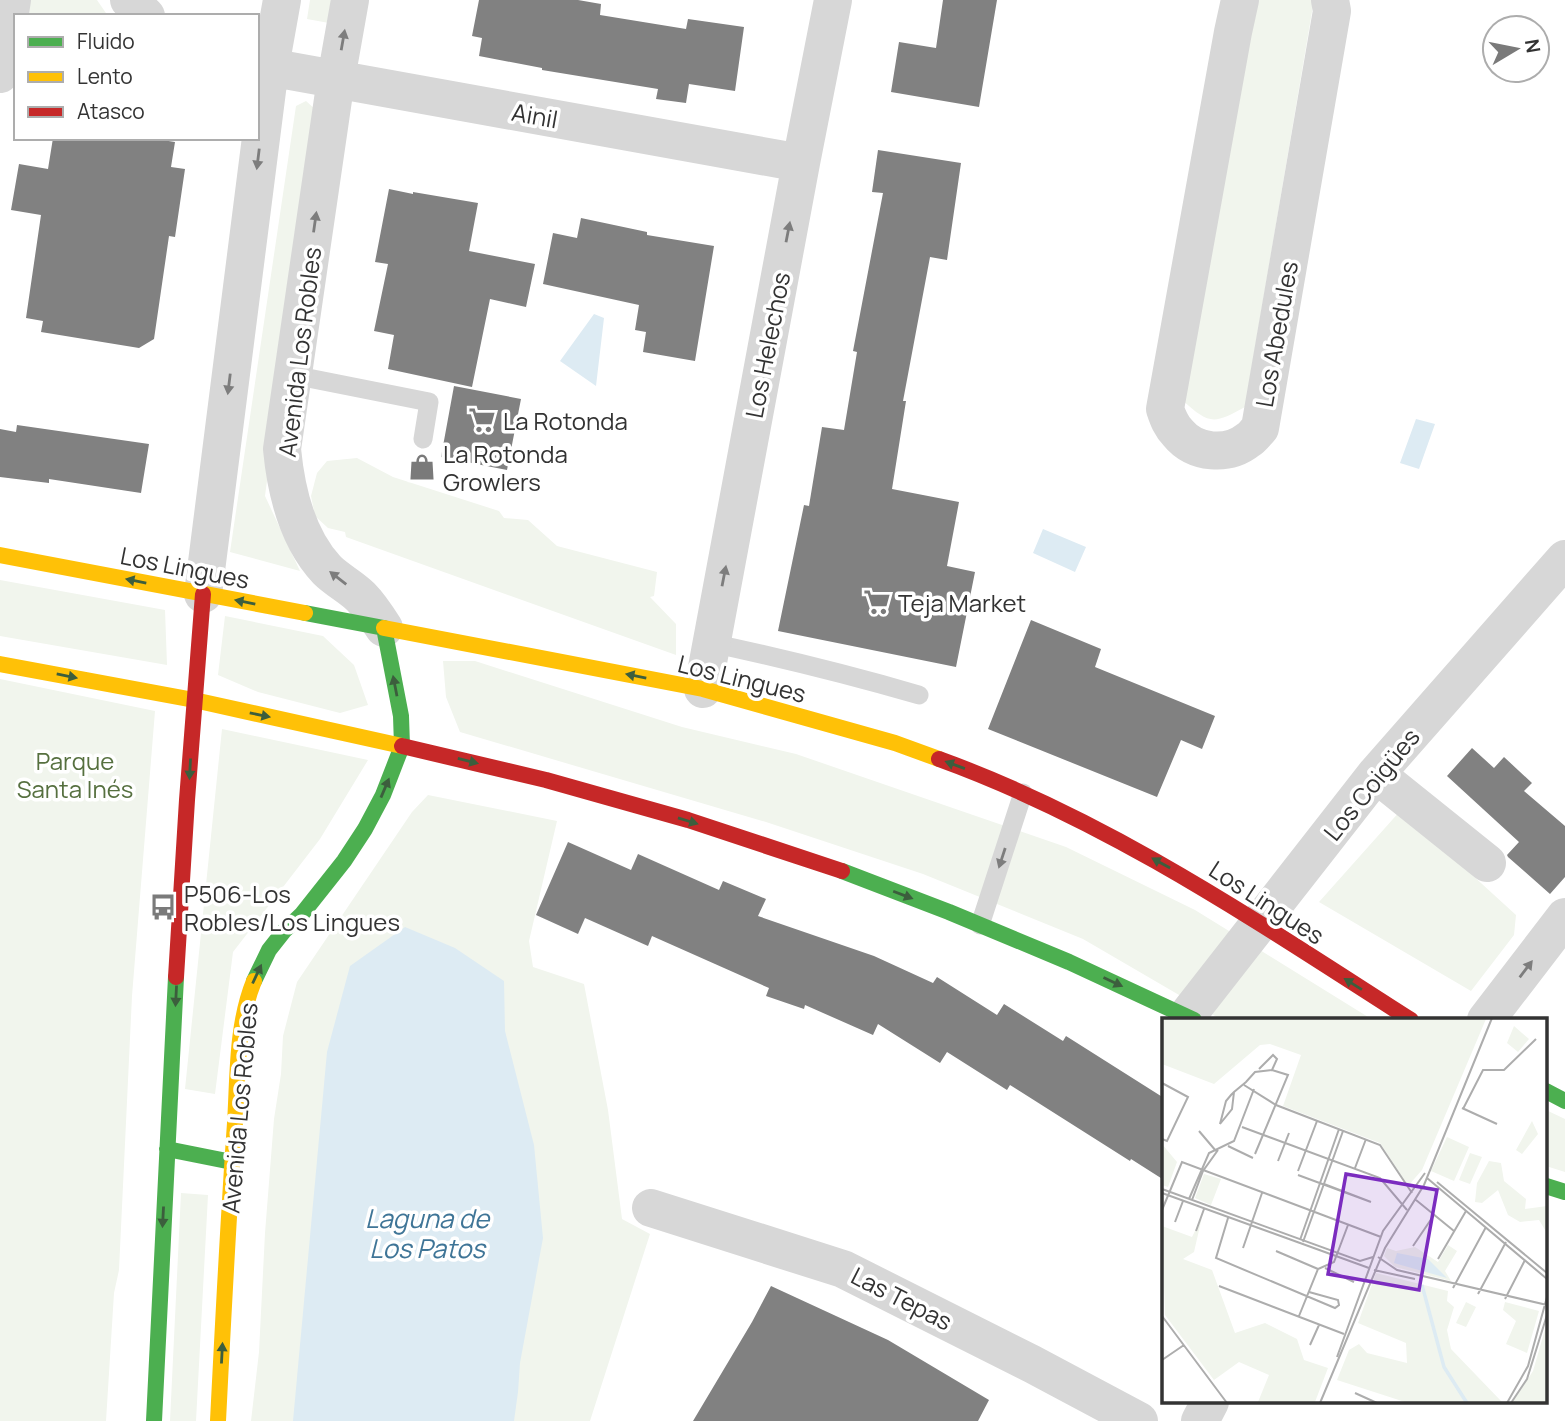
<svg xmlns="http://www.w3.org/2000/svg" width="1565" height="1421" font-family="Manrope,sans-serif">
<rect width="100%" height="100%" fill="#fff"/>
<path fill="#f1f5ed" d="M28,0h69l11,16h-82z
M310,0h23l-4,23 -22,-4z
M1251,0h63l-69,407c-32,18 -36,17 -63,-7z
M306,101l10,9 -51,386 35,75 -70,-19 66,-446z
M357,458l36,19 106,34 5,7 24,2 29,26 100,26 -3,24 -4,1 26,27v31l-330,-118 -1,-5 -17,-4 -13,-12 -4,-20 6,-23 10,-12z
M0,580l165,30 2,55 -167,-29z
M225,616l98,20 31,29 14,40 -28,8 -82,-21 -40,-17z
M443,661h32l207,66 114,27 270,93 129,63 178,110h-151l-139,-81 -160,-65 -157,-52 -306,-90 -14,-35z
M0,679l155,32 -23,285 -13,274 -5,23 -8,128h-106z
M222,729l146,31 -48,79 -87,113 -18,142 -30,-5z
M428,795l129,26 -28,120 4,26 51,17 24,126 14,109 28,15 -60,187h-339l8,-69 6,-119 9,-114 7,-45 2,-38 14,-54 115,-170z
M1401,810l115,105 -2,20 -43,56 -152,-89z
M1546,1110l19,9v53l-19,-6z
M181,1193l27,2 -12,226h-26z"/>
<path fill="#ddebf3" d="M594,314l10,4 -8,68 -36,-25z
M1416,419l19,5 -16,45 -19,-6z
M1043,529l43,18 -11,25 -42,-19z
M405,927l50,21 49,33 1,50 29,114 9,93 -23,125 -2,29 -4,29h-221l34,-369 23,-86z"/>
<path fill="#818181" d="M479,0h99l23,4 -1,11 86,14 2,-10 56,8 -9,64 -46,-7 -3,19 -30,-4 2,-10 -116,-19v-2l-63,-12 3,-18 -10,-2z
M943,0h54l-18,107 -88,-15 8,-50 37,6z
M53,138h96l26,4 -4,25 14,2 -10,68 -6,-1 -15,103 -15,9 -98,-16 2,-11 -17,-3 15,-103 -30,-5 8,-46 29,5z
M878,150l83,13 -14,97 -17,-3 -27,144h3l-14,88 67,13 -12,64 28,6 -19,95 -178,-36 26,-126 5,1 13,-79 22,3 13,-78 -4,-1 30,-158 -11,-1z
M389,189l24,5v-2l65,11 -9,48 66,13 -9,43 -36,-8 -18,88 -84,-18 6,-34 -20,-4 14,-67 -13,-2z
M581,218l66,14v3l67,11 -19,115 -52,-9 3,-20 -11,-2 4,-25 -96,-21 10,-51 24,5z
M454,386l67,13 -14,71 -66,-13z
M17,425l132,19 -8,49 -92,-14v4l-49,-6v-48l16,3z
M1031,620l70,29 -6,18 120,49 -13,33 -21,-9 -24,57 -169,-68z
M1472,748l22,20 10,-11 28,26 -8,8 41,35v51l-15,17 -42,-37 -1,-2 12,-13 -72,-66z
M568,842l63,28 7,-16 81,36 4,-9 43,18 -8,17 116,40 59,27 4,-6 60,38 7,-11 59,37 3,-5 98,62v82l-33,-21 -1,2 -120,-76 -3,5 -60,-38 -7,11 -62,-39 -5,11 -68,-30 -1,4 -38,-13 3,-8 -117,-52 -4,10 -63,-28 -7,16 -42,-19z
M771,1286l117,54 101,60 -11,21h-285l59,-99z"/>
<g fill="none" stroke-linecap="round" stroke-linejoin="round">
<path stroke="#d7d7d7" stroke-width="19" d="M293,375l136,27 -6,37
M711,643c70,15 139,32 208,52
M980,925l43,-132"/>
<path stroke="#d7d7d7" stroke-width="38" d="M129,0l17,16
M350,0l-14,79 -54,370c4,42 15,89 45,121 10,10 24,17 34,27 9,9 16,20 23,31
M1240,0l-7,32 -68,377c3,9 6,17 13,24 17,21 50,23 70,7 5,-3 8,-8 12,-12l72,-417 -2,-11
M257,65l544,98
M0,74l12,-74
M203,594l67,-527 12,-67
M703,689l98,-526 32,-163
M1376,774l111,89
M1187,1016l189,-242 189,-215
M1486,1020l79,-103
M651,1208l192,61 189,95 107,57
M1200,1421l10,-19"/>
<path stroke="#4caf50" stroke-width="16" d="M842,871l107,41 120,50 125,58
M254,981l15,-31 15,-19 18,-17 42,-53 21,-32 18,-34 19,-49 -1,-30 -17,-88 -79,-15
M1546,1091l19,10
M167,1149l65,13
M1546,1186l19,6
M154,1421l22,-444"/>
<path stroke="#ffc107" stroke-width="16" d="M0,555l305,58
M384,628l319,61 192,54 44,16
M0,664l194,36 208,46
M218,1421c5,-99 10,-199 17,-298 3,-47 1,-98 19,-142"/>
<path stroke="#c62828" stroke-width="16" d="M402,746l144,34 142,40 154,51
M939,759c171,62 320,164 472,261
M176,977l11,-177 16,-206"/>
</g>
<defs><path id="oneway-solid" d="M-6-.8H1V-3.2L6.5 0L1 3.2V.8H-6Z" transform="scale(1.75)"/></defs>
<g fill="#7d7d7d">
<use href="#oneway-solid" transform="translate(343 40) rotate(-80)"/>
<use href="#oneway-solid" transform="translate(258 159) rotate(97)"/>
<use href="#oneway-solid" transform="translate(315 222) rotate(-82)"/>
<use href="#oneway-solid" transform="translate(788 232) rotate(-79)"/>
<use href="#oneway-solid" transform="translate(229 384) rotate(97)"/>
<use href="#oneway-solid" transform="translate(724 576) rotate(-79)"/>
<use href="#oneway-solid" transform="translate(338 578) rotate(-142)"/>
<use href="#oneway-solid" transform="translate(1002 858) rotate(108)"/>
<use href="#oneway-solid" transform="translate(1526 969) rotate(-53)"/>
</g>
<g fill="#3c5e3d">
<use href="#oneway-solid" transform="translate(136 581) rotate(-169)"/>
<use href="#oneway-solid" transform="translate(245 602) rotate(-169)"/>
<use href="#oneway-solid" transform="translate(67 676) rotate(11)"/>
<use href="#oneway-solid" transform="translate(636 676) rotate(-169)"/>
<use href="#oneway-solid" transform="translate(395 686) rotate(-101)"/>
<use href="#oneway-solid" transform="translate(260 715) rotate(12)"/>
<use href="#oneway-solid" transform="translate(468 761) rotate(14)"/>
<use href="#oneway-solid" transform="translate(955 765) rotate(-160)"/>
<use href="#oneway-solid" transform="translate(190 769) rotate(93)"/>
<use href="#oneway-solid" transform="translate(385 788) rotate(-67)"/>
<use href="#oneway-solid" transform="translate(688 821) rotate(17)"/>
<use href="#oneway-solid" transform="translate(1161 863) rotate(-151)"/>
<use href="#oneway-solid" transform="translate(903 895) rotate(21)"/>
<use href="#oneway-solid" transform="translate(257 974) rotate(-65)"/>
<use href="#oneway-solid" transform="translate(1113 982) rotate(25)"/>
<use href="#oneway-solid" transform="translate(1353 984) rotate(-148)"/>
<use href="#oneway-solid" transform="translate(176 996) rotate(93)"/>
<use href="#oneway-solid" transform="translate(163 1217) rotate(93)"/>
<use href="#oneway-solid" transform="translate(222 1353) rotate(-87)"/>
</g>
<defs>
<g id="supermarket-bare" transform="scale(2.1)"><path d="M-6-5.5h2.5l.6 2H6L4.5 2H-2.5L-4.4-4H-6ZM-1.5 3.2a1.3 1.3 0 1 0 .1 0ZM3 3.2a1.3 1.3 0 1 0 .1 0Z" fill="#7a7a7a" stroke="#fff" stroke-width="2.5" paint-order="stroke"/></g>
<g id="shop-bare" transform="scale(2.1)"><path d="M-5-2.5h2.3a2.7 3.5 0 0 1 5.4 0H5L5.5 6h-11ZM-1.5-2.5h3a1.5 2.3 0 0 0-3 0Z" fill="#7a7a7a" stroke="#fff" stroke-width="2.5" paint-order="stroke"/></g>
<g id="bus-bare" transform="scale(2.1)"><path d="M-5-6H5V4H4V6H2V4H-2V6H-4V4H-5ZM-3.5-4V0h7V-4ZM-3.5 1.2v1.5H-2V1.2ZM2 1.2v1.5H3.5V1.2Z" fill="#7a7a7a" stroke="#fff" stroke-width="2.5" paint-order="stroke"/></g>
</defs>
<g fill-rule="evenodd">
<use href="#supermarket-bare" x="482" y="420"/>
<use href="#shop-bare" x="422" y="467"/>
<use href="#supermarket-bare" x="877" y="602"/>
<use href="#bus-bare" x="163" y="907"/>
</g>
<g text-anchor="middle" dominant-baseline="central" stroke-width="7" stroke-linejoin="round" paint-order="stroke">
<g font-size="24" fill="#333" stroke="#fff">
<text transform="translate(535 115) rotate(10)">Ainil</text>
<text transform="translate(1276 334) rotate(-80)">Los Abedules</text>
<text transform="translate(767 345) rotate(-79)">Los Helechos</text>
<text transform="translate(299 352) rotate(-83)">Avenida Los Robles</text>
<text transform="translate(185 567) rotate(11)">Los Lingues</text>
<text transform="translate(742 678) rotate(14)">Los Lingues</text>
<text transform="translate(1371 784) rotate(-51)">Los Coigües</text>
<text transform="translate(1267 902) rotate(33)">Los Lingues</text>
<text transform="translate(239 1108) rotate(-85)">Avenida Los Robles</text>
<text transform="translate(902 1298) rotate(27)">Las Tepas</text>
</g>
<g font-size="24" fill="#333" stroke="#fff" text-anchor="start">
<text x="503" y="420">La Rotonda</text>
<text x="443" y="453">La Rotonda<tspan x="443" dy="28">Growlers</tspan></text>
<text x="898" y="602">Teja Market</text>
<text x="184" y="893">P506-Los<tspan x="184" dy="28">Robles/Los Lingues</tspan></text>
</g>
<g font-size="24" fill="#56703f" stroke="#fff">
<text x="75" y="760">Parque<tspan x="75" dy="28">Santa Inés</tspan></text>
</g>
<g font-size="26" font-style="italic" fill="#3f7597" stroke="#fff">
<text x="427" y="1218">Laguna de<tspan x="427" dy="30">Los Patos</tspan></text>
</g>
</g>
<g transform="translate(1162 1018)">
<rect width="385" height="385" fill="#fff"/>
<path d="M0,1h324l-64,151 -14,16 -28,-43 -97,-37 18,-51 -31,-11 -10,1 -46,39 -52,-20zM352,8l15,13 -11,13 -11,-9zM370,103l6,13 -16,20 -6,-4zM285,119l22,10 -15,34 -23,-10zM0,126l15,18 -9,25 -6,-2zM308,135l12,4 -12,27 -11,-4zM327,143l12,2 3,18 22,18 -1,10 22,-3v27l-8,-13 -19,2 -12,-7 -10,-25 -16,13 -7,-1 2,-19zM42,156l17,5 -10,26 -16,-7zM40,199l-8,35 -11,7 29,11 23,63 30,-10 32,16 7,21 24,8 -13,34h-57l11,-27 -30,-13 -25,18 -49,-65 -3,-89 30,11zM286,227l9,6 -12,20 6,10 -56,-14 -11,-11 3,-8 9,3 19,-4 23,15zM214,255l72,18 -1,10 7,6 -7,23 4,19 51,53h-97l-68,-22 12,-30 10,-6 8,9 40,10 -1,-20 -48,-20zM304,284l10,5 -10,20 -10,-4zM343,284l34,9 -12,42 -21,-9 10,-23 -13,-11zM384,308l1,76 -35,1 21,-32z" fill="#f1f5ed"/>
<path d="M235,235l31,6 19,19 -53,-15z" fill="#ddebf3"/>
<path fill="none" stroke="#ddebf3" stroke-width="3.5" d="M260,267l22,82 23,36"/>
<path fill="none" stroke="#adadad" stroke-width="2" d="M97,51l14,-14 4,4 -5,11M0,65l26,14 -21,44 -5,-2M82,67l32,20 104,40 32,48M72,74l-2,17 -12,15 6,-23 5,-6 3,-3 12,-10 9,-10 17,-2 16,5 -33,79M300,90l35,16M301,91l20,-39h21l32,-31M80,109l138,51 27,32M37,113l17,20M66,128l25,12M116,143l11,-28M193,150l11,-29M136,153l19,-50M136,157l73,27 -47,-18M265,160l120,101M275,164l110,91M0,171l198,72 13,-4M0,175l207,75M27,181l20,-46 25,-12 20,-52M30,182l11,-29 15,-21M254,182l38,31M0,192l20,-48 199,75M66,200l-12,40 119,50 4,-3 -1,-5 -29,-8M13,204l8,-21M34,213l8,-22M138,222l39,-111M141,224l40,-111M251,228l21,-31M81,230l19,-55M114,233l42,18M216,239l19,13 150,35M276,241l28,-48M163,250l29,14M212,252l41,9M57,268l125,48M291,270l33,-61M316,276l28,-52M343,281l20,-39M0,298l65,87M137,298l19,-47 16,-7 14,-37M148,327l9,-20M175,339l46,-126 42,-58M0,342l22,-15M193,375l22,10M158,385l65,-155 39,-63 68,-167M345,385l21,-37 19,-69M349,385l16,-24 20,-64"/>
<path fill="#7b2cbf" fill-opacity="0.15" stroke="#7b2cbf" stroke-width="3.5" d="M184,156l91,16 -18,100 -91,-16z"/>
<rect width="385" height="385" fill="none" stroke="#333" stroke-width="3.5"/>
</g>
<rect x="14" y="14" width="245" height="126" fill="#ffffff" stroke="#adadad" stroke-width="2"/>
<rect x="28" y="37" width="35" height="10" fill="#4caf50" stroke="#adadad" stroke-width="2"/>
<text x="77" y="49" font-size="21" fill="#333333">Fluido</text>
<rect x="28" y="72" width="35" height="10" fill="#ffc107" stroke="#adadad" stroke-width="2"/>
<text x="77" y="84" font-size="21" fill="#333333">Lento</text>
<rect x="28" y="107" width="35" height="10" fill="#c62828" stroke="#adadad" stroke-width="2"/>
<text x="77" y="119" font-size="21" fill="#333333">Atasco</text>
<g transform="translate(1516 49) rotate(80)"><circle r="33" fill="#ffffff" stroke="#adadad" stroke-width="2"/>
<path d="M0-5L12 26L0 18L-12 26Z" fill="#7a7a7a"/>
<text y="-10" font-size="19" font-weight="bold" text-anchor="middle" fill="#333333">N</text>
</g>
</svg>
